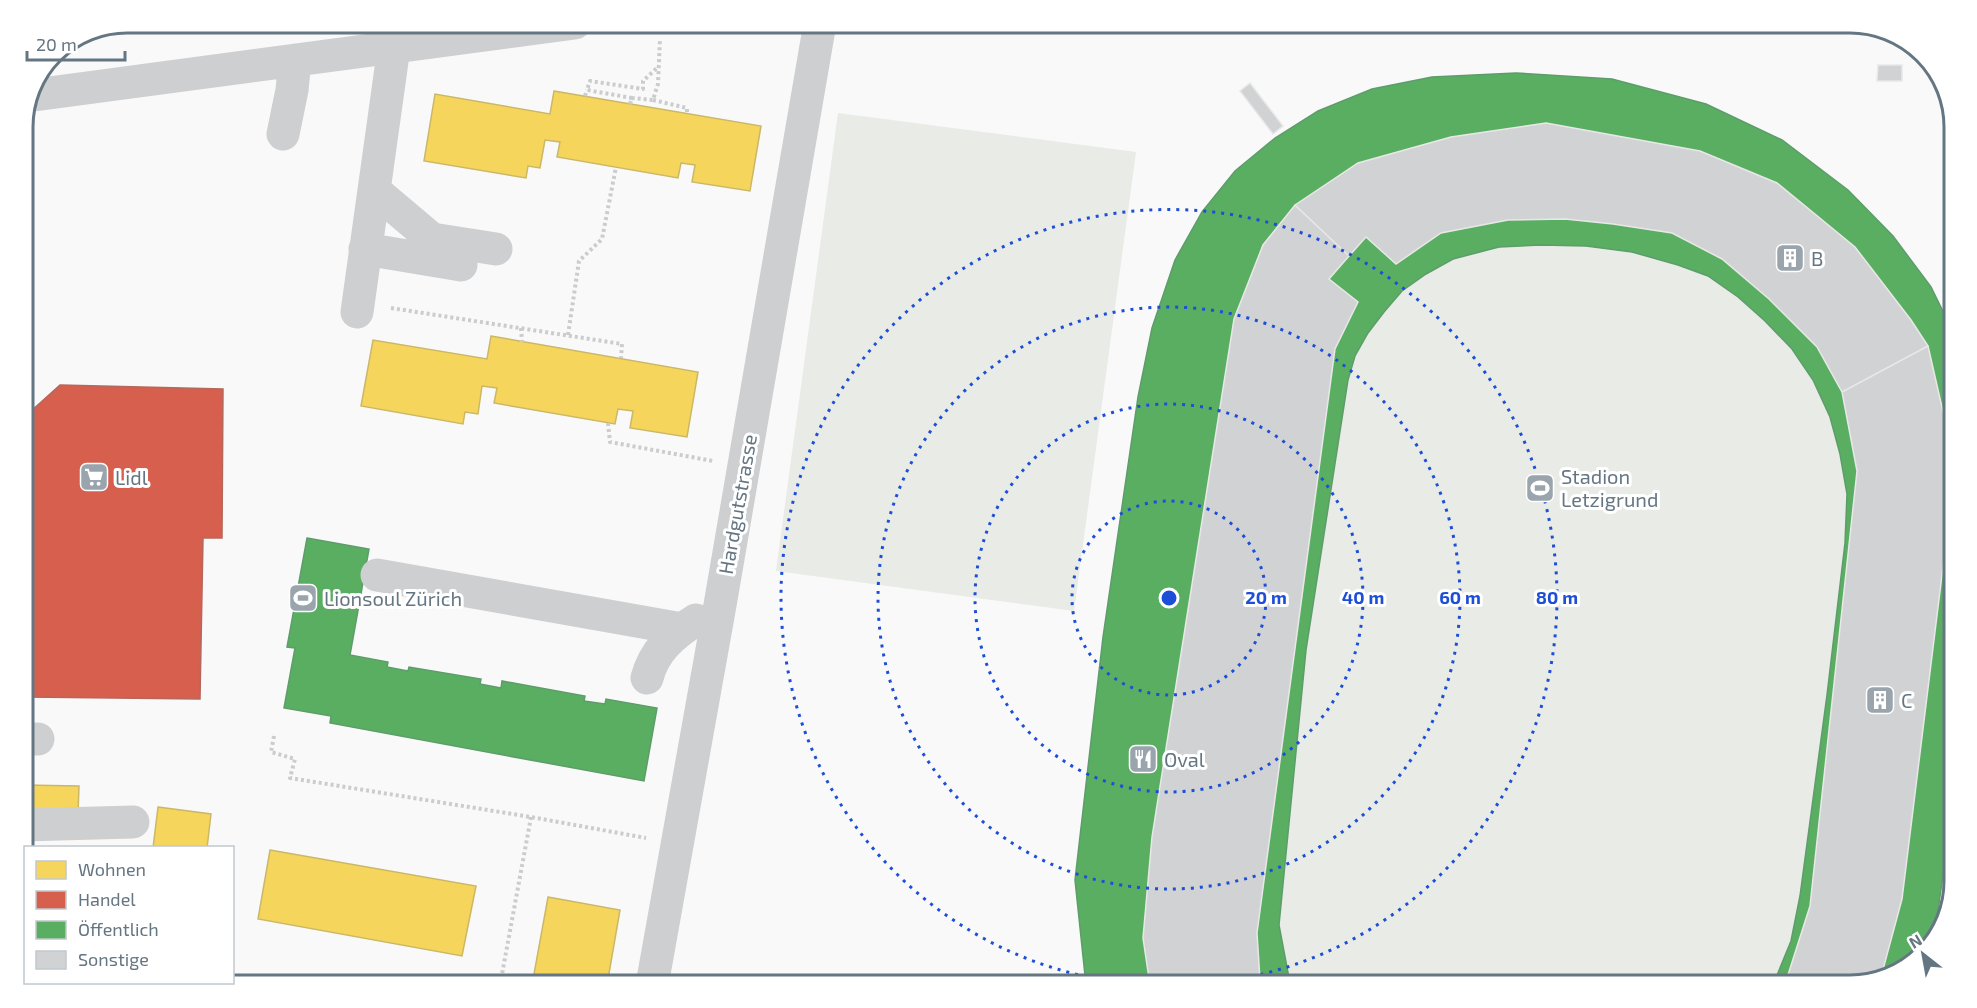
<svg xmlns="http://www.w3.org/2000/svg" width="1977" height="1008" font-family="'Exo 2',sans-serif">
<rect width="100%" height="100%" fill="#f9f9f9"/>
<path fill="#e8ebe6" d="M1516,73l96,6 94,25 76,36 66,50 45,46 38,51 23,47v465l-20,139 -32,33 -52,14h-764l-11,-105 63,-483 14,-69 23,-68 60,-89 40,-33 43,-27 54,-22 60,-12z
M838,113l298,39 -62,459 -298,-40z"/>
<path fill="#f6d55c" stroke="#cab868" stroke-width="1.5" d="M554,91l207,35 -11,65 -58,-9 3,-17 -14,-2 -3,15 -121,-21 3,-15 -15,-2 -5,28 -12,-2 -2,12 -102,-17 11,-67 115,20z
M491,336l207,36 -11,65 -57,-9 3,-17 -15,-2 -3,15 -121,-21 3,-15 -15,-2 -4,28 -13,-2 -2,12 -102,-18 12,-66 114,19z
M24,785l55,1 -1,27 -55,-1z
M158,807l53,7 -4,34h-54z
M270,850l206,36 -14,70 -204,-37z
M23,851h3v45l-3,-8z
M548,897l72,13 -13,75h-75z
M143,982h47v3h-47z"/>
<path fill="#d6604d" stroke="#b4675d" stroke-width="1.5" d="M60,385l163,4 -1,149h-19l-3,161 -173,-2 3,-174 -2,1 2,-112z"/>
<path fill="#5aae61" stroke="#5d9d6b" stroke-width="1.5" d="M1516,73l96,6 94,25 76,36 66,50 45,46 38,51 23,47v465l-20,139 -32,33 -52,14h-77l18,-44 9,-45 27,-201 18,-152 2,-49 -7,-40 -10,-37 -17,-37 -21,-31 -27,-28 -27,-24 -30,-21 -30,-11 -46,-13 -46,-6 -45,-1 -42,2 -46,12 -27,15 -24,17 -18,21 -16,21 -13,23 -7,24 -42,270 -27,275 10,53 4,7h-207l-11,-105 28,-243 35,-240 14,-69 23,-68 27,-48 33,-41 40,-33 43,-27 54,-22 60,-12z
M307,538l62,11 -19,106 38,7 -1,5 21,4 1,-4 72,12 -1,5 21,4 1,-7 83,15 -1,5 21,3 1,-5 51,9 -13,73 -314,-58 1,-7 -47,-8 11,-60 -8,-1z"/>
<path fill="#d0d2d3" stroke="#e8e8e8" stroke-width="1.5" d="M1878,65h24v16h-25z
M1250,83l33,43 -10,8 -33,-43z
M1546,123l154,28 77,32 78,64 56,73 17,26 -86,46 -25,-45 -48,-48 -47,-40 -50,-26 -59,-9 -48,-5 -57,1 -67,13 -45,31 -30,-27 -17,19 -54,-51 63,-42 93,-26z
M1295,205l54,51 -20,23 29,23 -23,47 -78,584 3,47 -13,5h-97l-7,-47 9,-101 82,-518 29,-74z
M1928,346l19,83 4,73 -49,397 -21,78 -31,8h-67l4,-7 23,-72 47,-435 -15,-79z"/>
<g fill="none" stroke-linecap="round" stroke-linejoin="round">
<path stroke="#cbcccd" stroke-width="4" stroke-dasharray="3 3" stroke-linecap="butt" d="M585,96l2,-6
M632,98l-45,-8 3,-9 53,8v-8l16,-15
M653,100l34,8v6
M630,104l2,-6 21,2 5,-16 2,-45
M391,308l231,36 -1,14
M521,328l1,14
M568,335l11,-74 23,-22 14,-72
M608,423l2,19 103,19
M274,736l-3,16 24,7 -5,19 241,39 115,21
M128,985v-3
M500,985l31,-168"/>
<path stroke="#cecfd0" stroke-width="33" d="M34,95l541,-72
M283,134l9,-44 3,-30
M374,190l58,49 64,10
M365,249l96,16
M357,312l37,-265
M377,575l305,54
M647,678c7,-27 25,-43 49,-58
M23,739h15
M23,825l110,-3
M652,985l68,-380 100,-582"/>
</g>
<g fill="none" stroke="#1d4ed8" stroke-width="3" stroke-dasharray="3 6">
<circle cx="1169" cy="598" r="97"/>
<circle cx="1169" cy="598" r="194"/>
<circle cx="1169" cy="598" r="291"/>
<path d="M1149 985A388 388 0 1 1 1189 985"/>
</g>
<defs>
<g id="building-square" transform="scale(1.5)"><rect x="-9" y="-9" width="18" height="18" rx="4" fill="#99a4ac" stroke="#fff"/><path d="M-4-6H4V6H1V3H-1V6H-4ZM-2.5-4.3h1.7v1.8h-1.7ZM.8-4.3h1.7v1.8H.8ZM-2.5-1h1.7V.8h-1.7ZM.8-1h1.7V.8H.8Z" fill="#fff"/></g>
<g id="supermarket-square" transform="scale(1.5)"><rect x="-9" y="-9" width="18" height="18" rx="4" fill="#99a4ac" stroke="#fff"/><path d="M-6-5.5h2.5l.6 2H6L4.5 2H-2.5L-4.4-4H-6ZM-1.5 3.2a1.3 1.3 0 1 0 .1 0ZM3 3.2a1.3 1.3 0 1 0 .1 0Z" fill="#fff"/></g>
<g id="stadium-square" transform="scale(1.5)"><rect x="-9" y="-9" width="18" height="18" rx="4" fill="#99a4ac" stroke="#fff"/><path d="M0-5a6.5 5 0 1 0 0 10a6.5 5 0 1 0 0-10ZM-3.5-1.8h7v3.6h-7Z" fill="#fff"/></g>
<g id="restaurant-square" transform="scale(1.5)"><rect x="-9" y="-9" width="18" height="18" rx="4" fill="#99a4ac" stroke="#fff"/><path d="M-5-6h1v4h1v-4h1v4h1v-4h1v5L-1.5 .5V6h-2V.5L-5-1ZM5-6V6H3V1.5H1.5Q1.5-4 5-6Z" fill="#fff"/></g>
</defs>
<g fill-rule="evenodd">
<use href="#building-square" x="1790" y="258"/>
<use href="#supermarket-square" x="94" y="477"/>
<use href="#stadium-square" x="1540" y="488"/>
<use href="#stadium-square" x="303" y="598"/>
<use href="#building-square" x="1880" y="700"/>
<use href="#restaurant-square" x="1143" y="759"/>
</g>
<g text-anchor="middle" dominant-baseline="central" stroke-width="6" stroke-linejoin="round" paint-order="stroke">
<g font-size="20" fill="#657683" stroke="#fff" text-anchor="start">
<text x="1811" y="258">B</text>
<text x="1561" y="476">Stadion<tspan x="1561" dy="23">Letzigrund</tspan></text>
<text x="115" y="477">Lidl</text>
<text x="324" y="598">Lionsoul Zürich</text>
<text x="1901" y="700">C</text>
<text x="1164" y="759">Oval</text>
</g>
<g font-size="20" fill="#657683" stroke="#fff">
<text transform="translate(737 504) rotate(-80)">Hardgutstrasse</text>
</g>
</g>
<path d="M0 0H1977V1008H0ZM127 33H1850A94 94 0 0 1 1944 127V881A94 94 0 0 1 1850 975H127A94 94 0 0 1 33 881V127A94 94 0 0 1 127 33Z" fill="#fff" fill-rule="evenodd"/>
<path fill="none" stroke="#657683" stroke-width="3" d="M127 33H1850A94 94 0 0 1 1944 127V881A94 94 0 0 1 1850 975H127A94 94 0 0 1 33 881V127A94 94 0 0 1 127 33Z"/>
<circle cx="1169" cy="598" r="9" fill="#1d4ed8" stroke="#fff" stroke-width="3"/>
<g font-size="18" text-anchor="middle" font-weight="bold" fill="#1d4ed8" stroke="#fff" stroke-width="6" stroke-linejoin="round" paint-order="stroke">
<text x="1266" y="604">20 m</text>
<text x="1363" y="604">40 m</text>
<text x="1460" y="604">60 m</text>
<text x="1557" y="604">80 m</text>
</g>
<rect x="24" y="846" width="210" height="138" fill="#ffffff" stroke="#c1c8cd" stroke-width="1.5"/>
<rect x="36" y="861" width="30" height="18" fill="#f6d55c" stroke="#c1c8cd" stroke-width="1.5"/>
<text x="78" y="876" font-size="18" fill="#657683">Wohnen</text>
<rect x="36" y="891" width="30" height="18" fill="#d6604d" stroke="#c1c8cd" stroke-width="1.5"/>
<text x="78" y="906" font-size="18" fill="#657683">Handel</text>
<rect x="36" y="921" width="30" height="18" fill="#5aae61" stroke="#c1c8cd" stroke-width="1.5"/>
<text x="78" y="936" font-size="18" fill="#657683">Öffentlich</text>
<rect x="36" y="951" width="30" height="18" fill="#d0d2d3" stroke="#c1c8cd" stroke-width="1.5"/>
<text x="78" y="966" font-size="18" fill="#657683">Sonstige</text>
<g transform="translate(1923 954) rotate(329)" stroke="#ffffff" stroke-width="4.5" paint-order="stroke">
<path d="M0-4.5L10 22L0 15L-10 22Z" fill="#657683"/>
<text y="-9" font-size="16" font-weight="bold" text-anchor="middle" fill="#657683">N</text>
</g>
<path d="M27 51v9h98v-9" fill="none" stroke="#657683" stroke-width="3"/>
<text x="36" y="51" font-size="18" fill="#657683" stroke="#ffffff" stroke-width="4.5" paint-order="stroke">20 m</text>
</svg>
